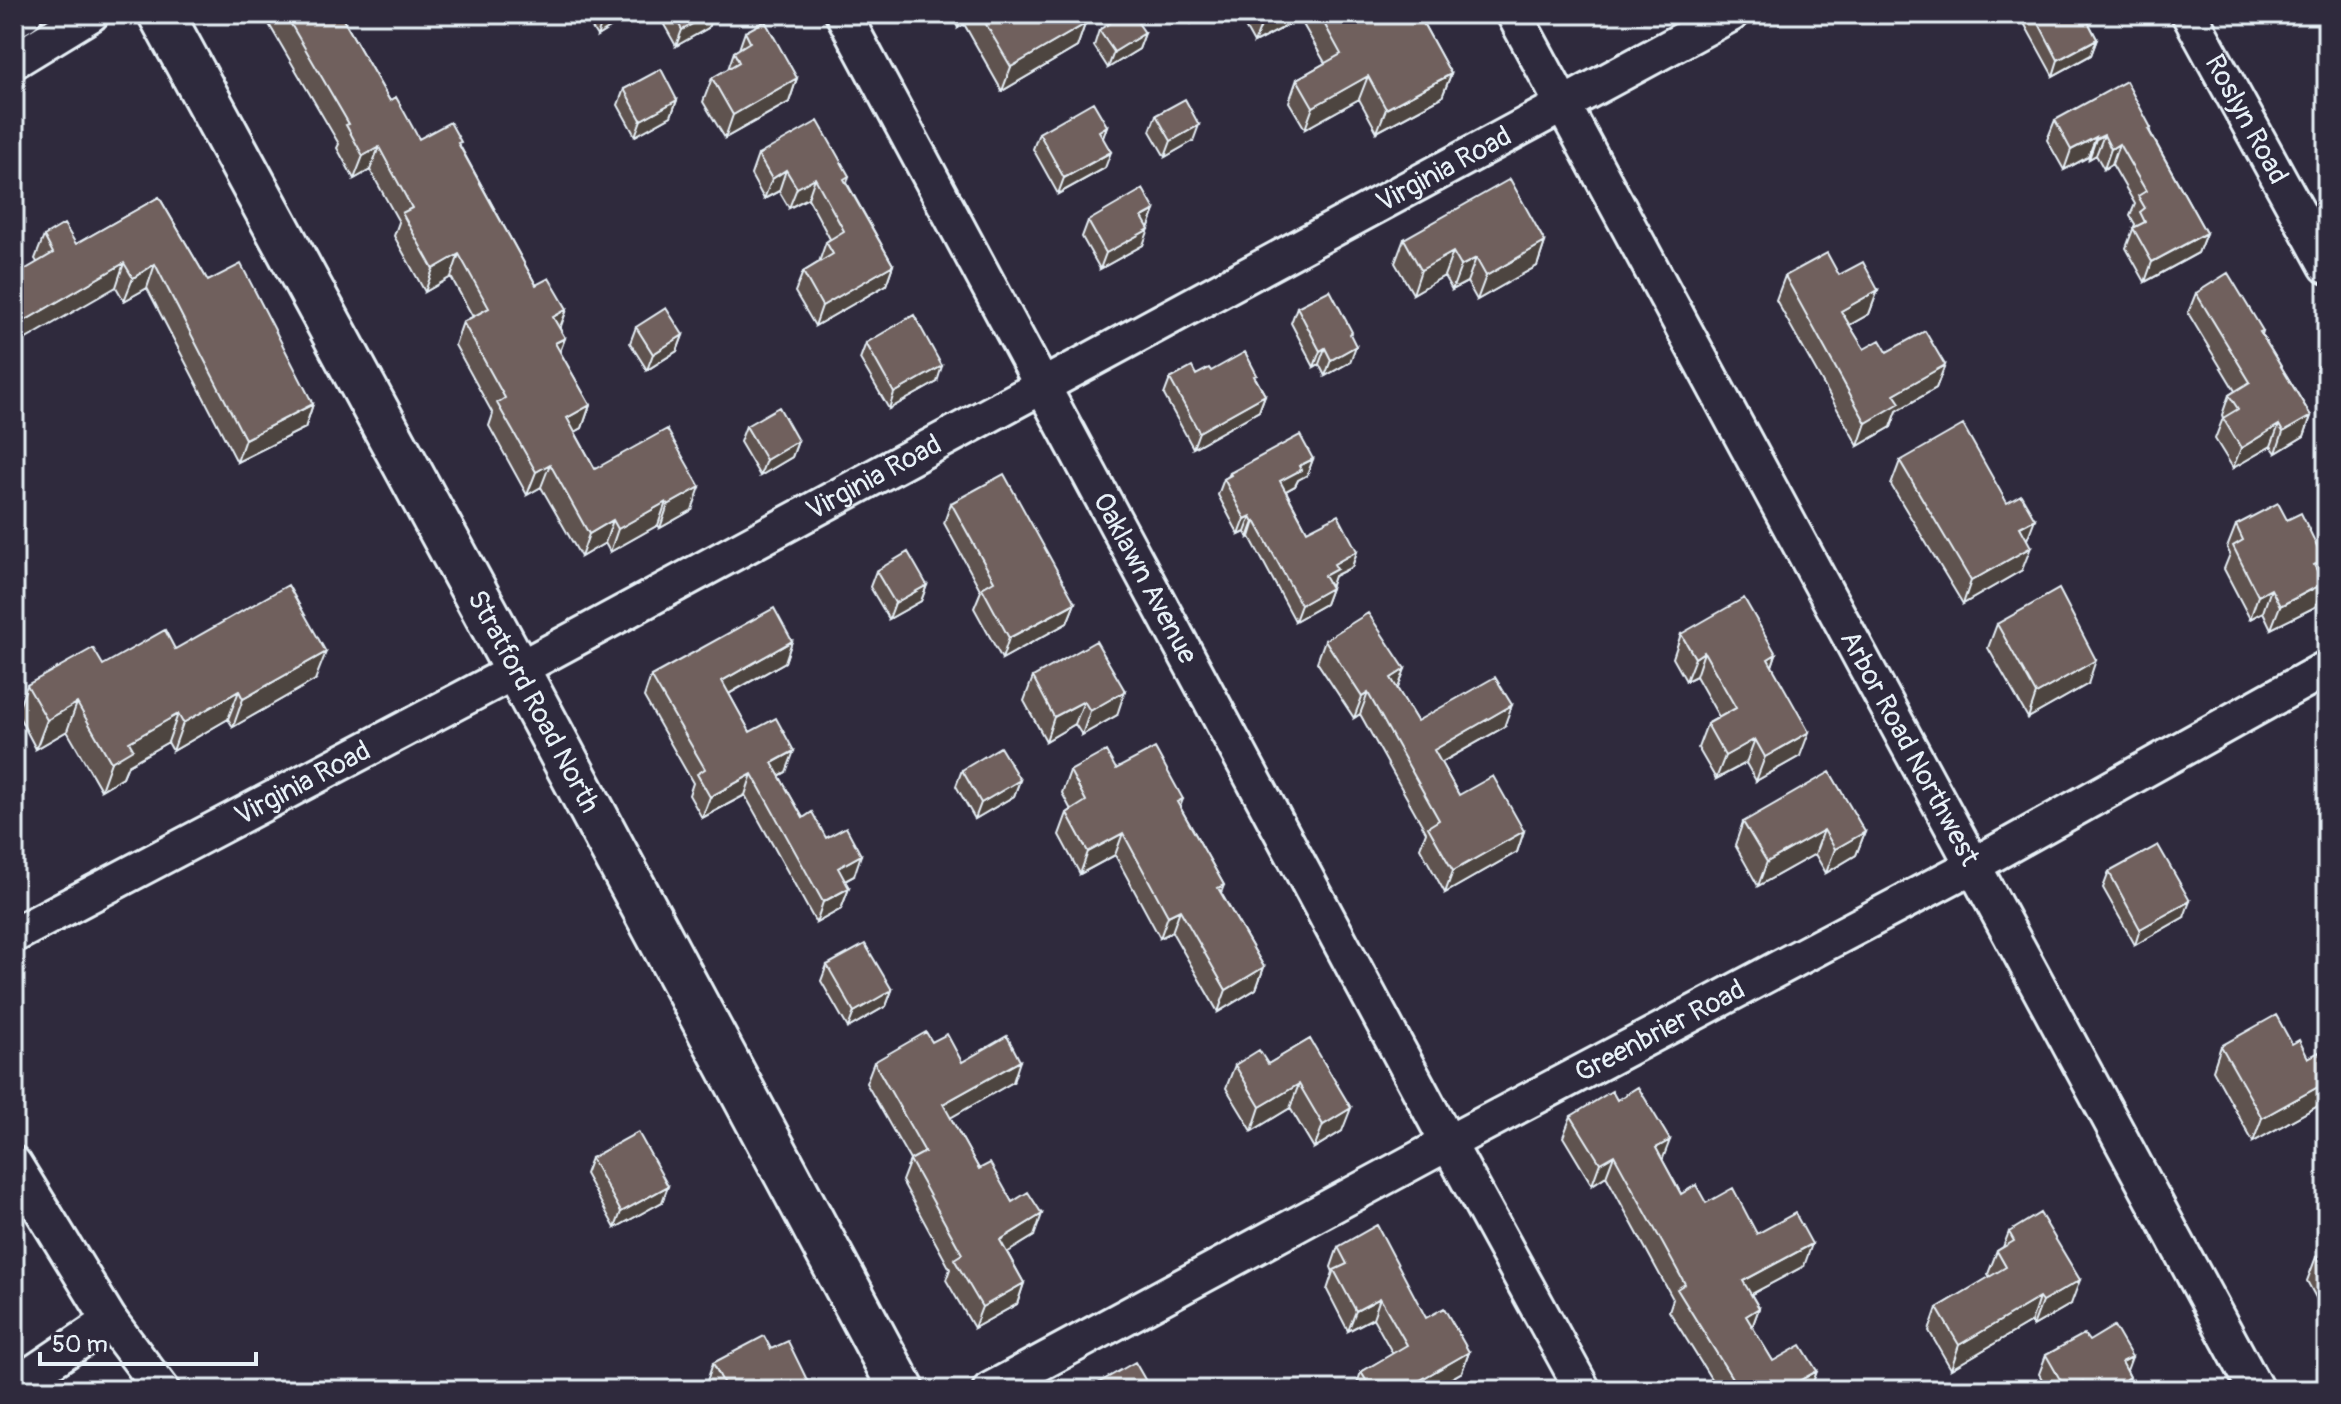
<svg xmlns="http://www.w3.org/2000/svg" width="2341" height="1404" font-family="Pangolin,sans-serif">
<rect width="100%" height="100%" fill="#2f2a3d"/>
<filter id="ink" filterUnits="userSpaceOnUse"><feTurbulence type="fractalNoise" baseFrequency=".0125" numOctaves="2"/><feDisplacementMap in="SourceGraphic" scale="16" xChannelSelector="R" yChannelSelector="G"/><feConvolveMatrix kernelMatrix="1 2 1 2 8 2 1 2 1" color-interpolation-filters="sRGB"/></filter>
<g filter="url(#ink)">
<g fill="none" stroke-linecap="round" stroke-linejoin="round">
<g stroke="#e8f1f8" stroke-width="40">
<g id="minor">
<path id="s1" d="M843,14l605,1129 135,247"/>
<path id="s2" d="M1514,14l742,1376"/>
<path id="s3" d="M2189,14l138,252"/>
<path d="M14,20l10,-6"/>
<path d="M14,61l77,-47"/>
<path id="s4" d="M14,935l503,-265 1214,-656"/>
<path d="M14,1164l96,157 52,69"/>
<path d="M14,1386l96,-65"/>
<path id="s5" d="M990,1390l458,-247 524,-277 355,-198"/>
</g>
</g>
<g stroke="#e8f1f8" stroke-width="50">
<g id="secondary">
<path id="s6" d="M161,14l356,656 385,720"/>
</g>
</g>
<use href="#minor" stroke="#2f2a3d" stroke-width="34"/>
<use href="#secondary" stroke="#2f2a3d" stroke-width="44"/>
</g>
<path fill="#5f5350" stroke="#e8f1f8" stroke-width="2" d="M263,14h77l50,87 29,38 41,7 76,139 31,24 -7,20 5,9 -5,14 30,53 -8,23 -7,4 20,37 97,41 -32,18 -2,-3 -48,27 -5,-9 -24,14 -40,-70 -14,8 -38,-69 4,-12 -38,-69 8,-23 10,-5 -22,-40 -26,15 -31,-56 5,-14 -29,-52 -16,9 -17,-31 2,-4z
M583,14h47l-1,2 -32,20z
M658,14h55l-5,14 -32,18z
M951,14h129l5,10 -8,23 -75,44 -38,-67 -6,4z
M1187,14h20l-15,9z
M1242,14h176l33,60 -9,23 -65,35 -18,-33 -54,30 -16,-27 8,-23 28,-16 -25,-44 -46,24 -14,-25z
M2019,14h65l13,25 -6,16 -38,21z
M2314,14h13v26z
M1099,30l46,3 -6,16 -31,19 -14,-22z
M745,32l52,46 -8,24 -64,36 -22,-36 9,-24 16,-9 6,-17 5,-3z
M624,89l53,11 -6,16 -36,20 -17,-31z
M1156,115l37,26 -28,16 -15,-26z
M2055,120l96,8 -1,4 56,101 -8,20 -53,29 -19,-34 9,-24 -5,-8 5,-12 -23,-40 -8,5 -8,-14 -7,4 -1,-2 -24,13 -17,-30z
M1107,126l-4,12 2,30 -47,26 -25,-45 6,-16z
M758,155l91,21 -2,7 46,82 -7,20 -71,41 -20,-34 8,-20 16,-10 7,-20 4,-3 -22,-41 -19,10 -10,-17 -15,8 -13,-24z
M159,197l49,84 105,123 -8,24 -68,34 -90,-174 -23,13 -8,-14 -79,-25 -2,-3 9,-23 32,8z
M1155,210l-6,16 -2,1 -4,18 -43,24 -18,-32 6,-16z
M1404,239l141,3 -8,24 -60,34 -10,-18 -15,8 -8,-14 -31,18 -18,-31z
M1839,275l39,15 -9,24 -20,11 15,24 23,3 58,13 -9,23 -39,23 -6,16 -33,19 -82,-146 9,-24z
M2196,293l67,38 -1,4 49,81 -7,20 -28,17 -5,-7 -38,22 -18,-29 8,-21 -1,-3 7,-20 6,-4 -47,-78z
M1297,307l53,28v27l-25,14 -6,-12 -5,3 -23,-44z
M636,327l47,8 -6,16 -30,19 -17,-27z
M866,343l71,39 -48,27 -29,-50z
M1211,371l45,8 9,16 -6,16 -66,37 -29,-53 6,-16 26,-4z
M746,426l52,15 -6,16 -32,19 -20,-34z
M1313,459l-6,16 -9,5 -3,6 -9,5 21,40 50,20 -5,16 -18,9 -4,10 1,2 -6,16 -30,17 -45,-84 -2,1 -3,-6 -6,3 -21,-40 6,-16 4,-2 2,-4z
M1900,461l127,79 -5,30 -59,34 -72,-119z
M951,503l124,100 -8,20 -65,36 -28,-51 7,-17 -37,-68z
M2287,520l37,40 -5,14 5,9 -9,24 -44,22 -8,-17 -13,7 -26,-50 6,-15 -3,-6 9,-23z
M876,571l51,14 -6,16 -32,18 -19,-32z
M1997,624l91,60 -60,34 -40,-70z
M1681,634l95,20 -4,12 28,90 -44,25 -10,-18 -30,16 -18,-31 9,-24 12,-7 -23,-41 -10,5 -13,-23z
M1325,640l72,49 20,32 87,6 -63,36 18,32 65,36 -7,21 -72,41 -25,-45 6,-16 -66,-118 -6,4 -37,-56z
M792,641l-7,21 -56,32 21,38 36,40 -7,4 24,42 23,20 28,38 -9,5 4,7 -8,21 -25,14 -71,-128 -43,23 -13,-23 4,-12 -49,-86 7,-21z
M175,649l140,31 -82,47 -5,-8 -55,32 -5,-9 -40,23 -5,12 -22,13 -34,-59 -31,18 -19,-36 10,-28 76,-20z
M1033,677l84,38 -35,20 -7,-11 -29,17 -22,-40z
M1116,769l67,30 -3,8 44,78 -3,8 43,74 -8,22 -38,23 -46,-80 -12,6 -45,-83 -35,19 -21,-39 8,-22 4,-3 -9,-17 8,-22z
M962,770l58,10 -6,16 -39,23 -19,-33z
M1743,822l122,10 -9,23 -30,18 -11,-19 -57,32 -23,-41z
M2109,872l75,45 -49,28 -32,-57z
M827,965l65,25 -6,16 -38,22 -27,-47z
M1310,1039l32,92 -28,17 -24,-40 -38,23 -26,-43 9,-23 33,-1z
M932,1042l30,20 51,20 -63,35 29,52 33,33 22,34 -27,16 17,31 -7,21 -43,24 -28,-48 4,-11 -48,-88 8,-21 -44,-77 8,-21z
M2221,1046l104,56 -72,40 -40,-72z
M1617,1100l46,61 18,33 25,9 51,31 47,32 -53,28 8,14 -7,19 21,34 44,10 -7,19h-92l-49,-79 4,-12 -67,-123 -14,9 -29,-48 8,-21z
M591,1158l77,28 -6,16 -47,26 -30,-54z
M2009,1232l62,72 -38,22 -2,-4 -80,47 -22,-38 8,-23 53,-31 -2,-3 9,-23 6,-4z
M1338,1247l131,105 -7,20 -31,18h-76l6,-18 32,-18 -20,-36 -25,13 -21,-41 6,-18 -2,-5z
M2327,1251v67l-20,-37 9,-24z
M2089,1341l38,30 3,6 -2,7 3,6h-83l-9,-16 7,-19z
M771,1349l36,41h-101l-1,-3 8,-24z"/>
<path fill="#4e4441" stroke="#e8f1f8" stroke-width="2" d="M613,14h17l-1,2 -32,20 6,-16z
M704,14h9l-5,14 -32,18 6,-16z
M963,14h5l-4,10 -6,4z
M1195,14h12l-15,9z
M1275,14h27l-2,5 -46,24 9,-22z
M1085,24l-8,23 -75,44 9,-24z
M1145,33l-6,16 -31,19 6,-16z
M2097,39l-6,16 -38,21 5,-16z
M1451,74l-9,23 -65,35 9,-23z
M1368,76l-9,23 -54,30 8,-22z
M797,78l-8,24 -64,36 8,-23z
M677,100l-6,16 -36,20 6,-16z
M1199,125l-6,16 -28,16 6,-16z
M1107,126l-6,16 -2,-11z
M2104,135l-8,20 -7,4 7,-20z
M2096,137l-8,20 -24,13 7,-20z
M2119,144l-7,20 -8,5 7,-20z
M379,147l-9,23 -16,9 9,-23z
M1111,152l-6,16 -47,26 6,-16z
M786,170l-7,21 -15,8 8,-20z
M815,178l-7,20 -19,10 8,-20z
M1155,210l-6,16 -13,7 6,-16z
M1149,229l-6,16 -43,24 6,-16z
M2206,233l-8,20 -53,29 7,-20z
M1545,242l-8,24 -60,34 9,-24z
M1453,252l-9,24 -31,18 8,-24z
M459,254l-8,23 -26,15 8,-23z
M1476,258l-9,24 -15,8 9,-24z
M124,263l-8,24 -102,59v-19z
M155,264l-8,24 -23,13 9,-23z
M893,265l-7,20 -71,41 7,-20z
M1878,290l-9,24 -37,21 9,-24z
M567,309l-9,23 -5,-15z
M683,335l-6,16 -30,19 6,-16z
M565,338l-9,23 -1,-18z
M1356,346l-6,16 -25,14 6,-16z
M1325,348l-6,16 -5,3 6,-16z
M1945,365l-9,23 -39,23 -6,16 -33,19 8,-23 28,-29z
M942,366l-5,16 -48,27 5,-16z
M1265,395l-6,16 -66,37 6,-16z
M313,404l-8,24 -68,34 8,-23z
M590,405l-8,23 -23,13 8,-23z
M2311,416l-7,20 -28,17 7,-21z
M2279,425l-8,21 -38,22 8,-20z
M798,441l-6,16 -32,19 6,-16z
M1313,459l-6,16 -9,5 -3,6 -20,11 5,-16 19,-15z
M550,464l-9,23 -14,8 9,-23z
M700,487l-8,23 -32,18 8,-23z
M666,502l-8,23 -48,27 8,-23z
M1251,516l-6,16 -6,3 6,-16z
M2035,519l-9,23 -6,-15z
M613,520l-8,23 -24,14 8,-23z
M1255,521l-5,16 -2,1 6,-16z
M2031,547l-9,23 -59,34 8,-23z
M1357,551l-5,16 -18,9 -3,9 -12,7 5,-16 10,-12z
M2324,560l-8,23 -2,-18z
M2324,583l-9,24 -44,22 9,-23z
M927,585l-6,16 -32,18 6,-16z
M1331,588l-6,16 -30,17 6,-16z
M2271,589l-8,23 -13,7 8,-23z
M1075,603l-8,20 -65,36 7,-21z
M792,641l-7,21 -71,40 8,-21z
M326,652l-11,28 -82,47 10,-28z
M1704,652l-8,24 -10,5 9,-23z
M1776,654l-8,24v-19z
M2096,660l-8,24 -60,34 8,-24z
M1405,669l-8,22 -6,-13z
M239,691l-11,28 -55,32 10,-28z
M1125,691l-8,24 -35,20 8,-24z
M1368,693l-8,21 -6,4 8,-21z
M1084,701l-9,23 -29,17 8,-24z
M77,703l-10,28 -31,18 11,-29z
M1512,705l-8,22 -78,44 8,-21z
M178,714l-10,28 -40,23 -5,12 -22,13 10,-28 18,-20z
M1809,732l-9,24 -44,25 9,-24z
M1755,739l-9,24 -30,16 9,-23z
M794,751l-8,21 -22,12 8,-21z
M752,774l-7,21 -43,23 8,-21z
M1020,780l-6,16 -39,23 6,-16z
M1824,830l-9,24 -57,32 9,-24z
M1524,831l-7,21 -72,41 8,-22z
M1865,832l-9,23 -30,18 9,-24z
M1123,833l-8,22 -35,19 8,-22z
M861,855l-7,21 -24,13 8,-21z
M849,888l-8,21 -25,14 7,-21z
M2190,901l-6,16 -49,28 5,-16z
M1180,910l-8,22 -12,6 8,-22z
M1264,967l-8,22 -38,23 8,-22z
M892,990l-6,16 -38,22 6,-16z
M1020,1061l-7,21 -77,44 7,-22z
M2327,1082v14l-2,6 -72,40 9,-24z
M1299,1084l-9,24 -38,23 8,-24z
M1351,1108l-9,23 -28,17 9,-23z
M1670,1140l-8,21 -6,-13z
M1614,1155l-8,21 -14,9 8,-22z
M668,1186l-6,16 -47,26 6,-16z
M1042,1214l-8,22 -42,26 8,-22z
M1812,1244l-8,22 -69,37 8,-22z
M2080,1280l-9,24 -38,22 9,-24z
M1024,1283l-7,21 -43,24 8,-21z
M1380,1298l-7,20 -25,13 8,-20z
M2039,1298l-8,24 -80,47 8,-24z
M1759,1308l-8,22 -5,-14z
M1469,1352l-7,20 -31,18h-28z
M2132,1357l-7,19 -3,-14z
M1817,1371l-7,19h-15l2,-8z
M2083,1381l-3,9h-13z
M809,1384l-2,6h-10z"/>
<path fill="#6f615d" stroke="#e8f1f8" stroke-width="2" d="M285,14h55l50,87 6,-4 23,42 31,-17 11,20 -3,1 78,142 13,-7 18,31 -14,8 12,21 -10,5 35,62 -23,13 28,51 72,-40 33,58 -32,18 -2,-3 -48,27 -5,-9 -24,14 -39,-70 -14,8 -39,-69 8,-5 -42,-76 26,-14 -30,-54 -26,15 -31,-56 10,-5 -33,-61 -16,9 -17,-31 3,-1z
M599,14h14l-10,6z
M673,14h37l-28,16z
M980,14h100l5,10 -74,43z
M1124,14h8l13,19 -31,19 -15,-22z
M1259,14h16l-12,7z
M1319,14h99l33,60 -65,35 -18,-33 -55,31 -16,-28 44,-25z
M2034,14h50l13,25 -39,21z
M765,21l32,57 -64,37 -21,-37 27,-16 -5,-10 16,-10 -5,-10z
M661,69l16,31 -36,20 -17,-31z
M2126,81l25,47 -3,1 58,104 -54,29 -19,-34 12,-6 -5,-10 5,-4 -7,-12 8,-5 -27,-47 -8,5 -7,-14 -8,4v-2l-25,13 -16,-30z
M1185,99l14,26 -28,16 -15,-26z
M1093,102l14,24 -8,5 12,21 -47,26 -25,-45z
M818,121l31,55 -5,3 49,86 -71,41 -19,-34 30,-18 -7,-12 18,-11 -29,-53 -18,10 -11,-18 -14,9 -14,-24z
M1510,179l35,63 -59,34 -10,-18 -15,8 -8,-14 -32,18 -17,-31z
M1143,189l12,21 -13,7 7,12 -43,24 -18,-32z
M159,197l49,84 33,-17 72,140 -68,35 -90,-175 -22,14 -9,-15 -110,64v-51l39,-23 -9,-17 20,-12 12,20z
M1827,253l12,22 24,-13 15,28 -37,21 23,38 16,-9 7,12 38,-21 20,34 -51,29 6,9 -34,20 -81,-147z
M2228,273l35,58 -3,1 51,84 -28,16 -4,-7 -38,23 -18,-30 15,-9 -9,-14 21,-13 -54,-89z
M1330,290l22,42 -2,2 6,12 -25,14 -6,-12 -5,3 -23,-44z
M666,308l17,27 -30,19 -17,-27z
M914,315l28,51 -48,27 -28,-50z
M1245,352l12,23 -3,1 11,19 -66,37 -29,-53 22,-12 4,8 13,-7 2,3z
M779,407l19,34 -32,19 -20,-34z
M1963,425l44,78 14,-8 14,24 -15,8 11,20 -60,34 -71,-120z
M1300,435l13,24 -14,7 2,4 -21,11 27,50 31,-16 19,36 -23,13 3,5 -13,7 7,12 -30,17 -46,-84 -1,1 -3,-6 -6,3 -21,-40 7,-4 -1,-2z
M1004,474l71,129 -66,35 -27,-50 12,-7 -43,-78z
M2278,503l9,17 14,-7 23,47 -10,5 10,18 -44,23 -9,-17 -13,7 -25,-50 10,-6 -7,-15z
M908,552l19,33 -32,18 -19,-32z
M288,585l38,67 -83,47 -4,-8 -56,32 -5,-9 -49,28 4,7 -22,13 -34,-59 -30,17 -20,-35 66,-37 10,17 62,-35 10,19z
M2059,589l37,71 -60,34 -39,-70z
M1744,598l32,56 -8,5 41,73 -44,25 -10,-18 -30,17 -18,-32 29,-16 -32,-56 -9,6 -14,-24z
M774,608l18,33 -70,40 28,51 26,-14 18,33 -22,12 31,55 9,-6 14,26 20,-11 15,28 -23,13 11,20 -26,14 -71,-128 -42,23 -13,-23 8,-5 -54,-93z
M1368,613l37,56 -14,9 26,43 78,-44 17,28 -78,45 25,45 34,-19 31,55 -71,40 -25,-44 11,-7 -71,-127 -6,4 -37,-57z
M1096,641l29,50 -35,20 -6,-10 -30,16 -21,-40z
M1000,747l20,33 -39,23 -19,-33z
M1155,748l28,51 -6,3 47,83 -6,3 46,79 -38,23 -46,-80 -12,6 -45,-83 -35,19 -21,-39 19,-12 -16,-30 36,-20 10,18z
M1830,772l35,60 -30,17 -11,-19 -57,32 -24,-40z
M2158,845l32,56 -50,28 -31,-57z
M865,944l27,46 -38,22 -27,-47z
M2276,1015l16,29 7,-4 9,18 11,-6 8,14v16l-65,36 -41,-72z
M926,1032l6,10 15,-8 15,28 45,-26 13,25 -77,43 36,65 11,-6 22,39 16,-10 14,22 -42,26 24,43 -42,24 -28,-48 8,-5 -52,-94 15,-8 -51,-90z
M1310,1039l41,69 -28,17 -24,-41 -39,23 -25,-42 24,-15 9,14z
M1638,1087l32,53 -14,8 25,46 15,-9 10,18 27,-15 24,46 38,-21 17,31 -69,37 16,27 -13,8 27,45 28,-16 16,26 -20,11 5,8h-79l12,-7 -58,-94 8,-5 -71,-129 -14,8 -29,-47 41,-25 5,9z
M638,1132l30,54 -47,26 -30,-54z
M2040,1213l40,67 -38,22 -3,-4 -80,47 -22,-37 69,-41 -9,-16 17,-10 -5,-9z
M1377,1225l49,93 18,-10 25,44 -66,38h-31l-11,-18 46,-27 -27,-47 -24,13 -22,-41 13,-6 -9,-17z
M2327,1251v27l-11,-21z
M2114,1326l18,31 -10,5 8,15 -5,3 6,10h-43l-5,-9 -17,9 -20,-35 38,-21 5,7z
M764,1336l7,13 17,-8 21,43 -12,6h-70l-14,-27z
M1135,1362l16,28h-65z"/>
</g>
<g text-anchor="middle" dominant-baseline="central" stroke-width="8" stroke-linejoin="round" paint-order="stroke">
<g font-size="28" fill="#e8f1f8" stroke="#2f2a3d">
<text stroke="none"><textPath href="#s3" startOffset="120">Roslyn Road</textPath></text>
<text stroke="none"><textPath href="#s4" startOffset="1622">Virginia Road</textPath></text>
<text stroke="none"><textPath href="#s4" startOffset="974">Virginia Road</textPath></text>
<text stroke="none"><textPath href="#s1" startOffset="640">Oaklawn Avenue</textPath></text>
<text stroke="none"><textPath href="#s6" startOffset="782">Stratford Road North</textPath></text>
<text stroke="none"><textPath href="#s2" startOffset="834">Arbor Road Northwest</textPath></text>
<text stroke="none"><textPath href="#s4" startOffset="326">Virginia Road</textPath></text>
<text stroke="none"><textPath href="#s5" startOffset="760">Greenbrier Road</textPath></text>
</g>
</g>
<rect width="2341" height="1404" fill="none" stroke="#2f2a3d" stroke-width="48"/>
<rect x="24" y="24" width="2293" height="1356" fill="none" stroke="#e8f1f8" stroke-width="3" filter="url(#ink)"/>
<path d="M40 1352v12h216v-12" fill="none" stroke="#e8f1f8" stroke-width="4"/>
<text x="52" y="1352" font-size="24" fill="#e8f1f8" stroke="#2f2a3d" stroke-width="6" paint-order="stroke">50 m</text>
</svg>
